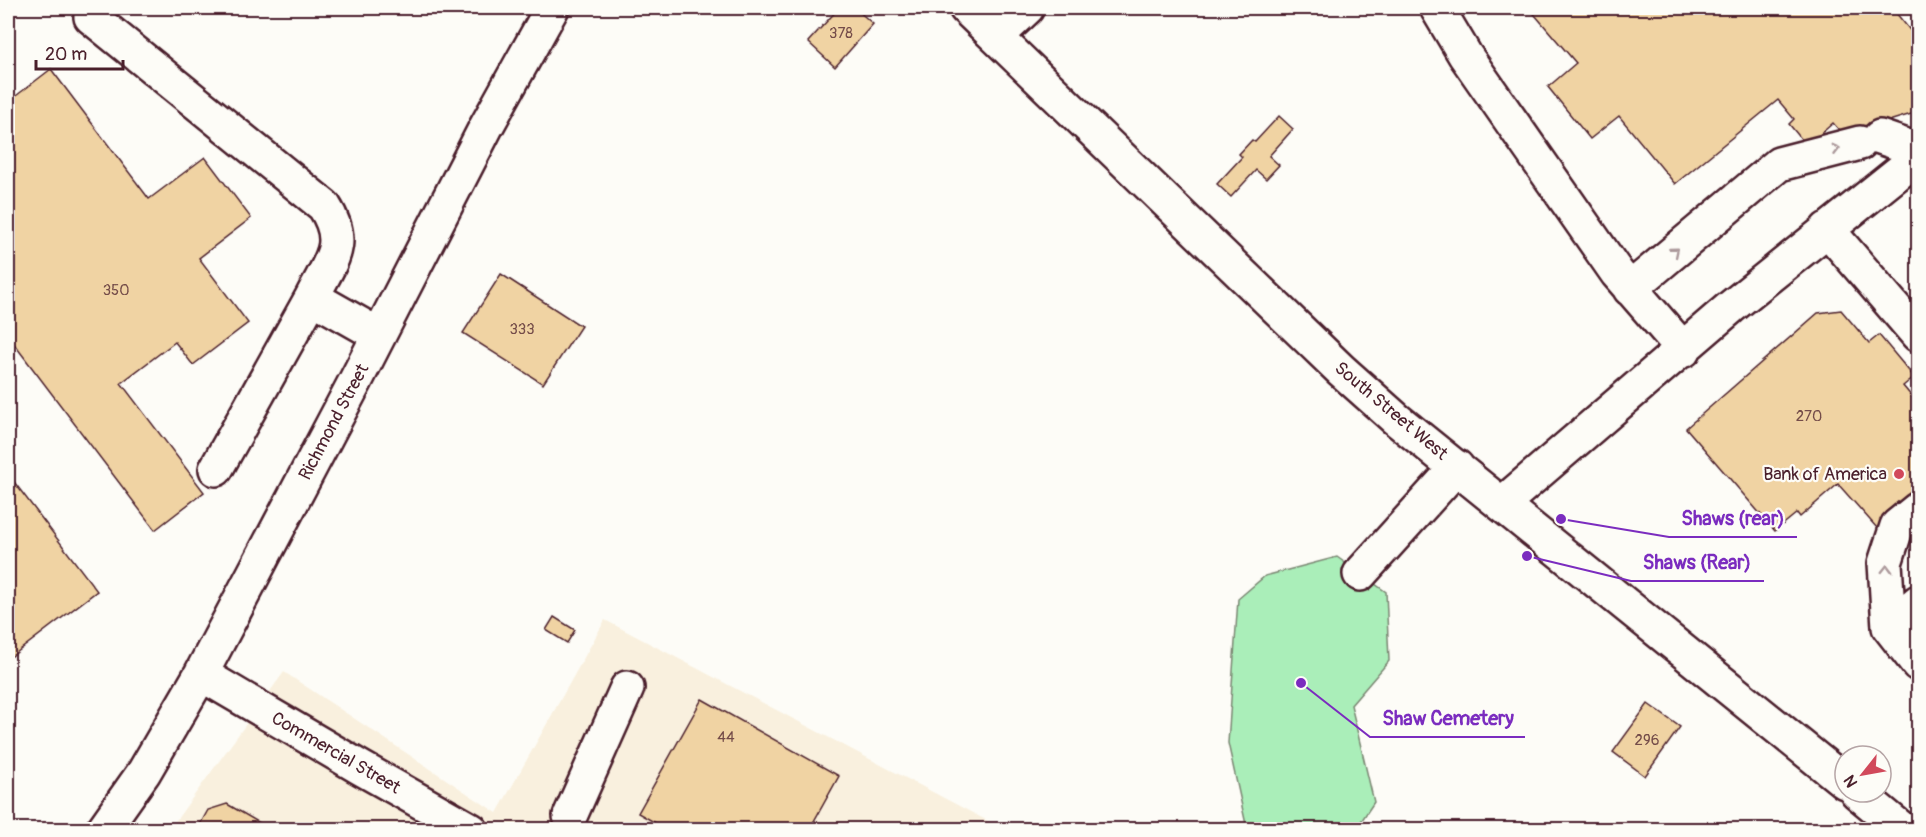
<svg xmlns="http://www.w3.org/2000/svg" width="1926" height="837" font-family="Pangolin,sans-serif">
<rect width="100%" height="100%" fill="#fdfcf7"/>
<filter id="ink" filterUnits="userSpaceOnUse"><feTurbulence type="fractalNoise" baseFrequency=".0167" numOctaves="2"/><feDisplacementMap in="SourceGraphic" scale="12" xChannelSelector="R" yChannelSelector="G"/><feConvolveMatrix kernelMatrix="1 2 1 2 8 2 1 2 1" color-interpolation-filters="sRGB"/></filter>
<g filter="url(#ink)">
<path fill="#f9f0de" d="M605,620l398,209 -834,1 115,-158 213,141z"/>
<path fill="#aaeeb9" stroke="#7a8672" stroke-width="1.5" d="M1337,557l49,35 3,69 -38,44 23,97 -18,27h-109l-19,-86 10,-144 27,-23z"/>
<path fill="#f0d3a3" stroke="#4a1f2b" stroke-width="1.5" d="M839,8h16l18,16 -38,43 -27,-25z
M1529,8h363l26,32v72l-42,13 8,26 -21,6 -30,-34 -26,23 -18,-22 5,-5 -16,-19 -103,84 -56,-68 -29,23 -42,-52 28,-24z
M51,69l98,130 56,-42 46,61 -52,40 49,65 -55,42 -18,-23 -54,41 83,109 -49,38 -147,-194v-234z
M1279,116l14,13 -24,27 10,9 -13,14 -10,-9 -25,27 -14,-13 25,-27 -3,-3 13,-14 3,2z
M501,274l80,52 -38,58 -80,-51z
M1841,310l28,33 10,-8 35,42 -11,9 15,18v89l-41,35 -39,-44 -38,33 -3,-4 -22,18 -89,-103 132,-115z
M8,474l89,117 -89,68z
M554,617l21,13 -8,13 -21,-13z
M702,699l137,77 -30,54h-141l-30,-17z
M1648,704l32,23 -35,49 -32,-24z
M227,804l45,26h-75l11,-20z"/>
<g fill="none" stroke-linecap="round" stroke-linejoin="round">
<g stroke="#4a1f2b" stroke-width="38">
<path id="minor" d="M966,8l375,362 55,49 449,363
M1437,8l28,47 152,218 67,77
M91,17l233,189c25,38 6,55 -12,91l67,38
M996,37l31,-29
M1880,137l38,13
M1827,229l91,106
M1630,289l149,-125 81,-21
M216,469l96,-172
M1503,503l228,-196 187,-150
M1360,574l97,-107
M1918,602l-29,25 29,37
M1889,627l-4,-64 12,-37 21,-17
M201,674l160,94 110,62
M1857,792l46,38
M570,816l57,-128
M103,830l41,-58 57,-98 154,-292 131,-255 66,-119"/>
</g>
<use href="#minor" stroke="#fdfcf7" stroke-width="33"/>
</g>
<defs><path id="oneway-chevron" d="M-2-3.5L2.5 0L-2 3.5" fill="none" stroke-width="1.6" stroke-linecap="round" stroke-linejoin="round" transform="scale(1.5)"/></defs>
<g stroke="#ac999b">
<use href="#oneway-chevron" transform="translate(1836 149) rotate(-15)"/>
<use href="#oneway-chevron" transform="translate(1675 251) rotate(-40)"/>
<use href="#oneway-chevron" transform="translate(1887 569) rotate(-89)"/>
</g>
</g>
<circle fill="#d1495b" stroke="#fdfcf7" stroke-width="2" cx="1899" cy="474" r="6"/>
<g text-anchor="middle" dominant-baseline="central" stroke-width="4.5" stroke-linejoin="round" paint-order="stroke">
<g font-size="15" fill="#744c49">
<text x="841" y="33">378</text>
<text x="116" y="290">350</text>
<text x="522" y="329">333</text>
<text x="1809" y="416">270</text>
<text x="726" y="737">44</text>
<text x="1647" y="740">296</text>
</g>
<g font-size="18" fill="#4a1f2b" stroke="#fdfcf7">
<text transform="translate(1391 411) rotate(40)">South Street West</text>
<text transform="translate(334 422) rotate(-62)">Richmond Street</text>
<text transform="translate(336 753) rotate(30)">Commercial Street</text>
</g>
<g font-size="18" fill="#4a1f2b" stroke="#fdfcf7" text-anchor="end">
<text x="1887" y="474">Bank of America</text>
</g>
</g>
<path fill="none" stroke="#7b2cbf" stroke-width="2" d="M1561 519L1669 537H1797M1527 556L1631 581H1764M1301 683L1370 737H1525"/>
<g fill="#7b2cbf" stroke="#fdfcf7" stroke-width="2">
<circle cx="1561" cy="519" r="6"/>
<circle cx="1527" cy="556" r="6"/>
<circle cx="1301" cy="683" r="6"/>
</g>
<g font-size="20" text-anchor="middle" font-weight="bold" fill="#7b2cbf" stroke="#fdfcf7" stroke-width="4.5" stroke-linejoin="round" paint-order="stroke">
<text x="1733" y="525">Shaws (rear)</text>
<text x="1697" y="569">Shaws (Rear)</text>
<text x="1448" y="725">Shaw Cemetery</text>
</g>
<rect width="1926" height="837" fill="none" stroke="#fdfcf7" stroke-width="30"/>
<rect x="15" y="15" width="1896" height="807" fill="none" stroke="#4a1f2b" stroke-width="2" filter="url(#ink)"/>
<g transform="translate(1863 774) rotate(239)"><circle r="28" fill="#fdfcf7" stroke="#b5a4a5" stroke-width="1.5"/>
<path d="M0-4.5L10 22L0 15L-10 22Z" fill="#d1495b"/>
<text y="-9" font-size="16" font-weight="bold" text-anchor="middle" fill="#4a1f2b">N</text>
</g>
<path d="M36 60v9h87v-9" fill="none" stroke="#4a1f2b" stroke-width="3"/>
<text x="45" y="60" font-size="18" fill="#4a1f2b" stroke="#fdfcf7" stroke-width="4.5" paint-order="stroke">20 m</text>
</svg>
